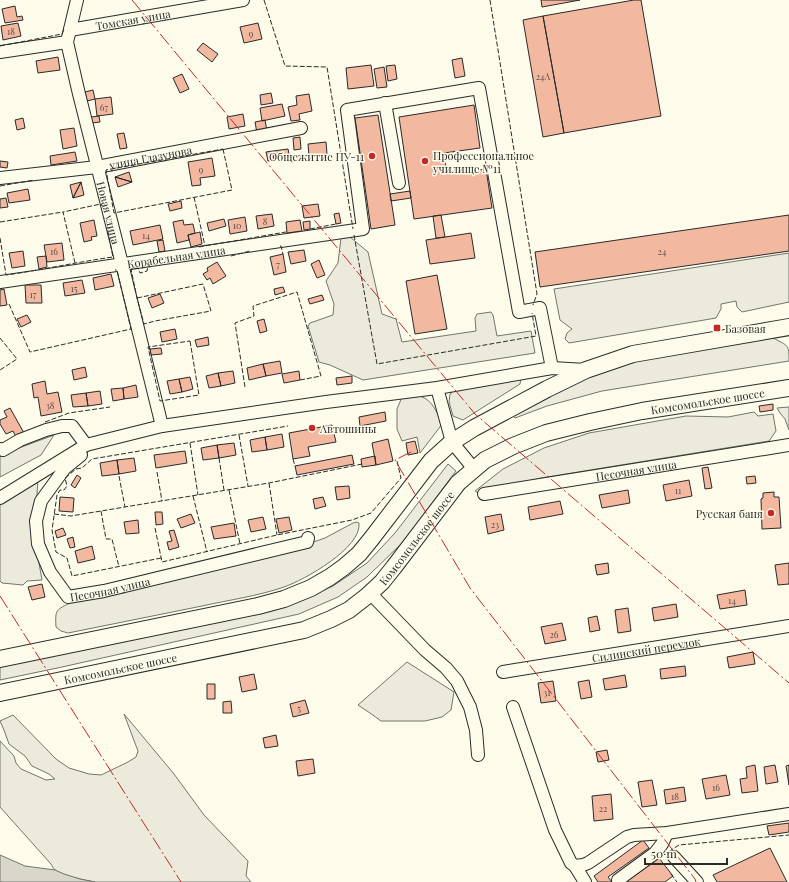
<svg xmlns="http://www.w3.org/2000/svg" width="789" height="882" font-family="'Playfair Display',serif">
<rect width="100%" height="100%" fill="#fdfbea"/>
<path fill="#ecebdb" stroke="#74746e" d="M350,237l18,15 14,62 14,5 6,23 74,-11 -1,-13 2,-4 14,-2 2,3 4,21 34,-5 4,22 -172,27 -33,-15 -11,-3 -11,-36 2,-3 23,-8 1,-11 -8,-23 12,-18 3,-25z
M789,253v49l-47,10 -5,-5 -1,-6 -15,3v5l-5,9 -147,25 -4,-4 2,-6 5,-4 -12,-9 -6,-31z
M773,338c15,8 16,6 16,23l-187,30 -55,15 -32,12 -3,-3 61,-33 63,-24z
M521,378l-1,6 -57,36 -10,-4 -4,-14 1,-8 6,-5z
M414,395c18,2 20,14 29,28l-23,30 -3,-16 -15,4 -5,-12v-20l5,-12z
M789,407v23l-4,-11 -5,-6 -3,-5z
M754,412l4,4 15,-2 3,17 -7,10 -228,37 -63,15 -3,-2 28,-22 41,-21 45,-15 97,-17 42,1z
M54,435l-13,20 -41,22v-22z
M448,464l8,7 -53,71 -36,35 -29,20 -39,17 -237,53 -62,13v-14l259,-54 38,-10 36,-16 34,-23 28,-30z
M38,480l-4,55 8,45 -15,1 -4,4 -21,-2 -2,-2v-88z
M357,522l2,1c3,25 -55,57 -75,64 -26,9 -55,13 -82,19 -45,9 -89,18 -134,27l-7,-2 -5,-4c-1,-18 0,-17 16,-25l221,-53 32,-11 28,-15z
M407,662l47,30 -3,18 -9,7 -17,4h-44l-11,-8 -12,-8z
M124,714l50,60 30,41 44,46 -2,15 5,6h-156c-10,-2 -34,-6 -41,-13 -1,-1 -2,-3 -3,-5l-51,-57v-66l14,15 2,7 5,6 25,11 9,-1 -6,-5 -17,-8 -7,-10 -16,-12 -5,-14 -4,-9 13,-6 43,44 13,9 20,6 12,1 27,-13 8,-5 2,-6z"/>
<path fill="#d8d7c9" stroke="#74746e" d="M0,855l25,11 30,4 9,4 16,5 15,3h-95z"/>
<path fill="#f2b8a0" stroke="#2b2b2b" d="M541,0h39l-38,7z
M634,0h7l20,116 -97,17 -21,-117z
M15,6l2,11 5,-1 1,4 -18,3 -3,-14z
M543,16l21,117 -21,4 -20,-117z
M18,23l3,13 -18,4 -2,-14z
M258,23l4,16 -18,4 -4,-16z
M203,43l15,11 -6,8 -15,-12z
M58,57l2,13 -22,3 -2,-12z
M462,58l3,18 -10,2 -3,-18z
M371,65l3,21 -26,3 -2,-21z
M395,65l2,14 -9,2 -2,-15z
M384,67l3,20 -10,1 -3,-19z
M182,74l7,15 -9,4 -7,-15z
M93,90l2,9 -8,2 -2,-9z
M271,93l2,10 -12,2 -1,-10z
M309,94l3,17 -13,3 1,6 -9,1 -3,-14 9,-2 -1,-9z
M111,97l2,17 -16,2 -2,-17z
M282,104l3,12 -23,5 -2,-13z
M474,105l6,43 -36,5 3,21 39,-5 6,39 -78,11 -15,-102z
M243,114l2,12 -16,3 -2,-12z
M378,115l17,110 -24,4 -16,-111z
M99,116l1,6 -8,1 -1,-6z
M23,118l2,10 -8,2 -2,-10z
M265,120l2,11 -10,2 -2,-11z
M74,128l3,18 -14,3 -3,-19z
M124,133l3,15 -7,1 -3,-15z
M300,137l1,12 -7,1 -1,-12z
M326,142l1,12 -18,2 -1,-12z
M288,149l2,9 -16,2 -1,-9z
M273,151l1,9 -6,1 -2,-9z
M75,152l2,9 -26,4 -1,-9z
M212,158l3,18 -15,2 1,7 -9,1 -4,-24z
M0,161l8,1 -1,6 -7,-1z
M129,172l3,10 -17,-5z
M115,177l17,5 -14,5z
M81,182l-8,16 -3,-13z
M81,182l3,13 -11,3z
M28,189l2,11 -21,3 -2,-10z
M410,191l1,7 -20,3 -1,-7z
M6,198l2,9 -8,1v-9z
M181,201l1,7 -12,3 -2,-7z
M318,204l2,12 -16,2 -2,-12z
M339,213l2,10 -5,1 -2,-10z
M272,214l2,12 -16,3 -2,-13z
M441,215l4,22 -9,1 -3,-22z
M789,215v36l-249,36 -5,-35z
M245,217l2,14 -17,3 -2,-14z
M224,219l2,7 -17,5 -2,-8z
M94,220l3,16 -6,1 1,3 -8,2 -4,-19z
M183,220l1,5 9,-1 2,9 -7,2 1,5 -12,3 -4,-21z
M300,220l2,11 -15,2 -1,-11z
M310,221v8l-6,1 -1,-8z
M160,225l3,14 -30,6 -3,-14z
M200,232l2,12 -11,3 -3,-12z
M471,233l4,25 -45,6 -4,-24z
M163,240l2,11 -6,1 -2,-11z
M62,243l2,17 -17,2 -3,-17z
M304,250l2,11 -15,3 -3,-12z
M23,251l2,15 -13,2 -3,-15z
M283,254l3,18 -12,3 -4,-18z
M46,256l1,11 -8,2 -2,-12z
M319,260l6,15 -8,3 -6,-14z
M217,262l9,14 -13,8 -3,-6 -3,2 -4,-6 5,-3 -1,-3z
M111,274l3,12 -19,4 -2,-12z
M437,275l10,54 -32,5 -9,-53z
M82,280l3,13 -20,3 -2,-13z
M25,285h16l1,18h-16z
M283,287l2,5 -10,3 -1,-6z
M4,289l3,16 -7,1v-16z
M160,294l4,9 -12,5 -4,-10z
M322,295l2,5 -14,4 -2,-5z
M27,315l4,7 -10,5 -4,-8z
M264,319l3,12 -7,2 -3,-12z
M175,329l2,10 -15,3 -2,-10z
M208,337l1,8 -12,2 -2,-7z
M161,348l1,6 -11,1 -1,-6z
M280,361l2,12 -16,3 -3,-12z
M263,364l3,12 -17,4 -2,-12z
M85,367l2,10 -13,3 -2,-10z
M233,371l2,12 -14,3 -3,-13z
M299,371l1,9 -16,3 -2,-9z
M218,373l3,13 -12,2 -3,-12z
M352,376v7l-15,2 -1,-7z
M190,377l3,12 -11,3 -3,-13z
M179,379l3,13 -12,2 -3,-13z
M45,381l2,13 11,-2 4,20 -21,4 -3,-19 -4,1 -2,-14z
M136,385l2,12 -14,2 -1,-11z
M123,388l1,11 -11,2 -2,-12z
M100,391l2,13 -14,2 -2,-13z
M86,393l2,13 -15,1 -2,-12z
M773,404v6l-13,2 -1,-6z
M10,408l14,25 -8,4 -3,-6 -7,3 -6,-10v-4l7,-3 -3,-6z
M385,412l1,9 -26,5 -1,-9z
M332,425l4,17 -28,5 2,9 -17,3 -4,-26z
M282,434l2,13 -17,3 -2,-13z
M265,437l2,13 -15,2 -2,-12z
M388,439l5,22 -17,4 -4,-22z
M415,441l3,12 -10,2 -2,-12z
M234,443l2,12 -17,3 -2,-13z
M217,445l2,13 -16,2 -2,-12z
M185,451l2,12 -31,5 -2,-13z
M352,455l2,9 -57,11 -2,-9z
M375,456l1,9 -14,2 -1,-8z
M134,458l2,13 -17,3 -2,-14z
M117,460l2,14 -17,2 -2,-13z
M708,467l4,21 -7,1 -3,-21z
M77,475l4,3 -6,10 -4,-3z
M755,476l1,7 -9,1 -1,-7z
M689,480l3,16 -26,5 -3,-16z
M349,486l1,12 -13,2 -2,-13z
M628,490l2,13 -28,5 -3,-13z
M774,492v5h5l2,31 -19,1 -1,-30 2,-1v-5z
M60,497l14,1 -1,14 -14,-1z
M323,497l3,9 -11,3 -2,-10z
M560,501l3,13 -33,6 -2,-13z
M155,512h7l1,12 -7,1z
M191,514l4,9 -14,5 -4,-9z
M501,514l3,16 -16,4 -3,-17z
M263,517l3,12 -15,3 -3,-12z
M289,517l3,13 -13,3 -3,-14z
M138,520l1,13 -13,1 -2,-12z
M234,523l2,13 -22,3 -3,-12z
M63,528l3,7 -9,3 -2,-7z
M174,530l5,17 -10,3 -2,-8 5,-1 -3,-10z
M73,537l2,10 -5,1 -3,-9z
M92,546l3,13 -17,4 -3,-12z
M608,563l1,10 -12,2 -2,-10z
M789,563v21l-11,1 -3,-20z
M42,584l3,13 -13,3 -4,-13z
M745,590l2,15 -27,4 -3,-14z
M676,604l2,13 -24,4 -2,-13z
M628,608l3,23 -13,2 -3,-23z
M597,616l3,14 -10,2 -2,-14z
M562,623l4,17 -21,4 -4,-17z
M753,652l2,12 -26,4 -2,-11z
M685,666l1,10 -25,3 -1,-10z
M254,674l3,15 -15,3 -3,-15z
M625,675l2,12 -22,3 -2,-11z
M589,680l3,17 -11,2 -3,-17z
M553,681l3,20 -15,2 -3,-20z
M207,684h8v15h-8z
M305,700l4,13 -16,4 -3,-13z
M231,701l1,12h-9v-11z
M276,735l2,11 -13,2 -2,-10z
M607,750l2,10 -11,2 -2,-10z
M313,759l2,14 -17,3 -2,-15z
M755,765l3,26 -16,2 -2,-14 7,-1 -1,-11z
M775,765l3,17 -12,2 -2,-17z
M789,765v20l-3,-19z
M726,775l4,20 -24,4 -4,-20z
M652,780l5,25 -15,2 -4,-25z
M684,787l2,14 -20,3 -2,-14z
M611,794l2,25 -19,2 -2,-25z
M789,823v9l-20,3 -2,-9z
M643,840l6,8 -41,29 4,5h-14l-4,-6z
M770,848l17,34h-70l-4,-7z
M659,858l14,18 -8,6h-39z"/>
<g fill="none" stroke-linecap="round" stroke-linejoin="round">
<g stroke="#2b2b2b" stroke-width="14">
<g id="minor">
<path id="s1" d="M77,0l-10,42 12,52 43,170 40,162"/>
<path id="s2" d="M70,30l173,-30"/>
<path d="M0,52l67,-10"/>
<path d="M385,103l14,80"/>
<path id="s3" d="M0,178l97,-11 204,-39"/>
<path id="s4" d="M0,282l363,-53 -16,-119 132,-22 40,224 21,-4 12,60"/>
<path d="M437,388l15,54 22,27"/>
<path d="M0,449l3,1 17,-10 26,-10 16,-4h10l14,19"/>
<path id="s5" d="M81,455l-16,13 -24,33 -5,20 2,23 12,28 18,25 36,-6 203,-49 1,-4"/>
<path id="s6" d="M484,494l305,-49"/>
<path d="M0,498l86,-53 76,-19 164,-24 111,-14 115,-20 34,2"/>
<path d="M370,593l55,57 21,18 11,13 13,26 6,23 2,25"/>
<path id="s7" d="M503,672l286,-46"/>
<path d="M513,707l42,123 16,33 4,3 10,16"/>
<path d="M674,857l23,25"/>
<path d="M575,866l8,-1 5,-2 39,-26 7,-2 33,-2 122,-19"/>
<path d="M620,882l-2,-2 37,-27 7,-9 5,-11"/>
</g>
</g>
<g stroke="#2b2b2b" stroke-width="18">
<g id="major">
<path d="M0,659l258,-53 26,-7 27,-11 19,-11 14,-10 15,-13 13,-16 59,-77 21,-19 22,-14 73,-39 39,-19 47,-16 156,-27"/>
<path id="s8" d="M0,693l304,-63 27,-11 18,-9 18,-14 15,-14 12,-15 64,-84 27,-23 28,-14 33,-13 44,-11 52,-11 147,-23"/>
</g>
</g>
<use href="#minor" stroke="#fdfbea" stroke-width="12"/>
<use href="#major" stroke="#fdfbea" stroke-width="16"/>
<path stroke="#2b2b2b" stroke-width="1" stroke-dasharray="5 2" stroke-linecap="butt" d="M264,0l21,66 42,1 26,162
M490,0l47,294 -4,11
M0,46l62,-12 2,-5
M223,149l9,41 -118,23 -8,-43z
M0,186l34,-6
M194,197l11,49
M0,222l63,-10
M310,229l26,-5
M354,235l23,129 159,-28 -4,-23
M0,238l6,37c36,-5 71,-13 107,-18l-6,-30
M280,246h1l2,8
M199,247l87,-15
M231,256l19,-5
M75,263l-12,-51 38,-8 1,2
M137,298l66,-14 8,27 -56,10 -11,3 -7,-26 -6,-29 7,-1 2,5 7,-2 1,-5h2
M9,304l21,48 101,-23 -14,-59h-2
M0,338l17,21 -17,11
M190,341l9,54 -39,6 -12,-54z
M245,387l-10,-64 19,-7 -1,-10 44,-14 24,84 -21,4
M45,422l24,-9 41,-6
M239,435l9,51
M190,443l8,52
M219,458l5,32
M293,459l2,7
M157,472l5,29
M119,476l6,31
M269,483l8,52
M229,490l11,54
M193,496l14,56
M101,511l5,28h6l7,28
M54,514l17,2 198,-33 93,-19
M155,528l7,34 115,-27 75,-15 19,-7 30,-35 -4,-17
M161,558l-89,18 -5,-18 -11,-6 -4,-22 5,-35 3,-5h4l3,-4 -2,-8 11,-9 6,-1 10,-9 196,-33
M661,859l-2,-1 20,-13 110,-10
M671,874l6,8"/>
<path stroke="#c62828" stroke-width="1" stroke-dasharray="14 3 2 3" stroke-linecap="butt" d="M132,0l343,414 314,269
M411,452l-16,8 75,128 225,291 1,3
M0,596l181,286"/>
</g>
<g fill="#c62828" stroke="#fdfbea" stroke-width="1.5">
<circle cx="372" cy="156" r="4"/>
<circle cx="425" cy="161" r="4"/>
<rect x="713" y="324" width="8" height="8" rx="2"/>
<circle cx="312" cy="428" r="4"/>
<circle cx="771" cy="513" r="4"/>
</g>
<g text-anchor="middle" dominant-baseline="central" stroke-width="3" stroke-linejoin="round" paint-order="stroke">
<g font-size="9" fill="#5d4e48">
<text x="11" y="31">18</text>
<text x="251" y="33">9</text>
<text x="543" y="76">24А</text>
<text x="104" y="107">67</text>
<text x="201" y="169">9</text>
<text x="265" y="221">8</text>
<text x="237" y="225">10</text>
<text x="146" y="235">14</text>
<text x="54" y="251">16</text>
<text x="662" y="251">24</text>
<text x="278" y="264">7</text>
<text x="74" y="288">15</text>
<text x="33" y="294">17</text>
<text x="50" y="405">38</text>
<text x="678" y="490">11</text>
<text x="495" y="524">23</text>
<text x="732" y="600">14</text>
<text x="554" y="634">26</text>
<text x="547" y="692">31</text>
<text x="299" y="708">5</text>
<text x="716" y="787">16</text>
<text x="675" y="796">18</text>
<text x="603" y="808">22</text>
</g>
<g font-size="11" fill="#2b2b2b" stroke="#fdfbea">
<text stroke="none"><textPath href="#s2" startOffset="64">Томская улица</textPath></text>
<text stroke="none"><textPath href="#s3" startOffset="152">улица Глазунова</textPath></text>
<text stroke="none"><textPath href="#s1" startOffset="219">Новая улица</textPath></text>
<text stroke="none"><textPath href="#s4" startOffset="178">Корабельная улица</textPath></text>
<text stroke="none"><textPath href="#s8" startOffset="795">Комсомольское шоссе</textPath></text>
<text stroke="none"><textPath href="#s6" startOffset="154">Песочная улица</textPath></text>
<text stroke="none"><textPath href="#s8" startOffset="459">Комсомольское шоссе</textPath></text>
<text stroke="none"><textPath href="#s5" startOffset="209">Песочная улица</textPath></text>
<text stroke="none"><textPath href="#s7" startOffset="145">Силинский переулок</textPath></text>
<text stroke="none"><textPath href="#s8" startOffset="123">Комсомольское шоссе</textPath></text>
</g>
<g font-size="11" fill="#2b2b2b" stroke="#fdfbea" text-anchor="start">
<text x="433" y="155">Профессиональное<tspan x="433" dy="13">училище №11</tspan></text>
<text x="364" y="156" text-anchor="end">Общежитие ПУ-11</text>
<text x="725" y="328">Базовая</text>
<text x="320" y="428">Автошины</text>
<text x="763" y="513" text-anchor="end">Русская баня</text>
</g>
</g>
<path d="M645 858v6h82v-6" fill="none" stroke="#2b2b2b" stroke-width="2"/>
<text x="651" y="858" font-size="12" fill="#2b2b2b" stroke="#fdfbea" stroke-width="3" paint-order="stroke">50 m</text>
</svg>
